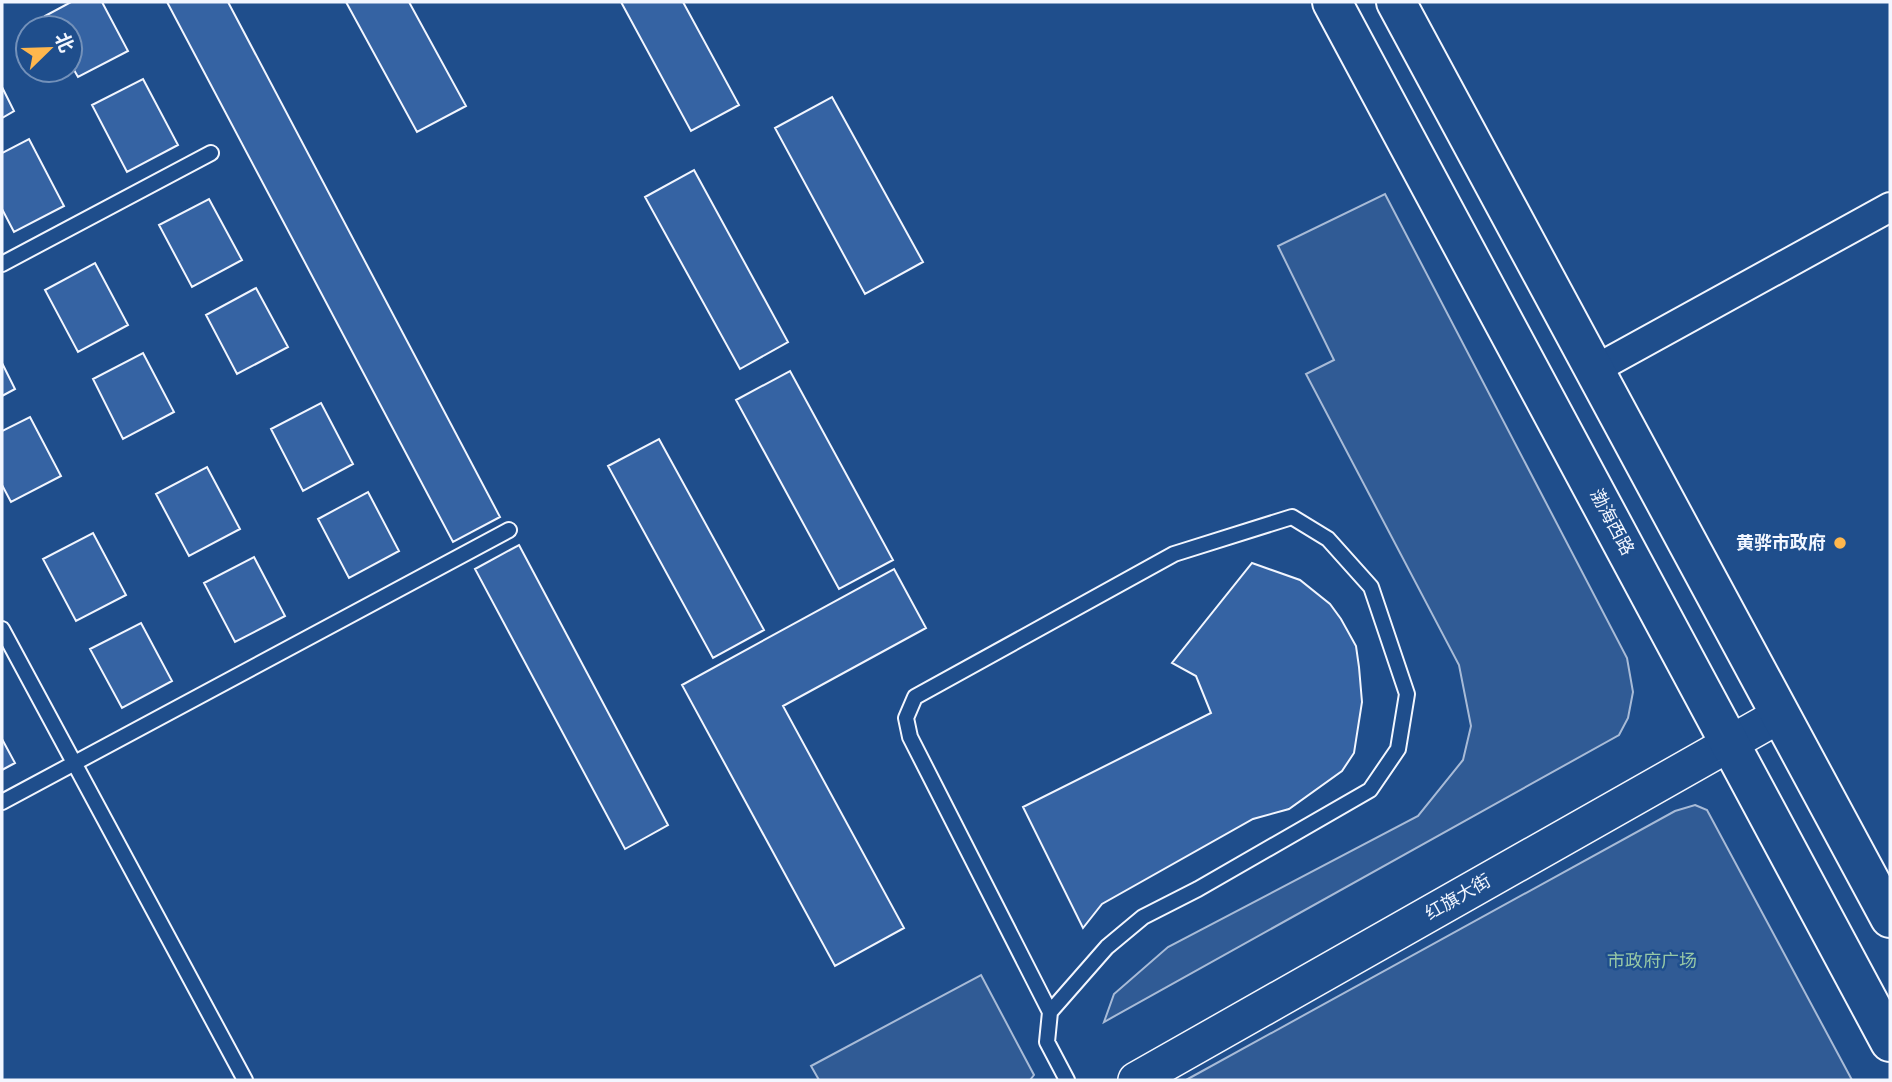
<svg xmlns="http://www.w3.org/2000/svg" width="1892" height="1082" font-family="Helvetica,'Noto Sans SC',sans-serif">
<rect width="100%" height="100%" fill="#1f4e8c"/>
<path fill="#305b95" stroke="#a8bbd7" stroke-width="2" d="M1385,194l242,464 6,34 -5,26 -9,17 -515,287 10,-28 54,-47 250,-131 45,-56 8,-34 -12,-61 -153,-291 28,-14 -56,-114z
M1695,805l12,5 145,270h-666l489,-269z
M981,975l53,100 -4,5h-211l-8,-14z"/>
<path fill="#3563a3" stroke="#f2f6ff" stroke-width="2" d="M71,2h31l26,49 -50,26 -8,-14v-35h-19l-6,-12z
M167,2h61l272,515 -47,25z
M346,2h63l57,104 -49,26z
M621,2h62l56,103 -48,26z
M143,79l35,66 -51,27 -35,-67z
M2,87l12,24 -12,7z
M832,97l91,165 -58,32 -90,-166z
M29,139l35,67 -50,26 -12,-23v-56z
M694,170l94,172 -48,27 -95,-172z
M209,199l33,61 -50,27 -33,-62z
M95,263l33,62 -50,27 -33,-62z
M256,288l32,59 -51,27 -31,-59z
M143,353l31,59 -51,27 -30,-60z
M2,363l13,26 -13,7z
M790,371l103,189 -54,29 -103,-189z
M321,403l32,61 -50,27 -32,-62z
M30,417l31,59 -50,26 -9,-17v-54z
M659,439l105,191 -51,28 -105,-192z
M207,467l33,62 -51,27 -33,-62z
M368,492l31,59 -50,27 -31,-59z
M93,533l33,62 -50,26 -33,-62z
M519,545l149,280 -43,24 -150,-280z
M254,557l31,59 -50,26 -31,-59z
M1252,563l48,17 30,24 11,15 15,27 3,21 3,35 -8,51 -12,18 -53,38 -36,10 -151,85 -19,24 -60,-121 188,-94 -15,-37 -24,-13z
M894,569l32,59 -143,78 121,222 -69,38 -153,-281z
M141,623l31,58 -50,27 -32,-59z
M2,739l13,24 -13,7z"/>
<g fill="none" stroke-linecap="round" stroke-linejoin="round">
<g stroke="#f2f6ff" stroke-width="18">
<path id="service" d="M2,264l209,-111
M2,629l243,451
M2,802l507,-272
M1050,1012l-140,-275 -4,-19 9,-21 259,-143 118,-37 36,22 43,48 36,107 -9,55 -28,41 -172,99 -55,28 -36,30 -57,65 -3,30 20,38"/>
</g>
<g stroke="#f2f6ff" stroke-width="32">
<path id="minor" d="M1594,370l296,-163"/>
</g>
<g stroke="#f2f6ff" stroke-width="38">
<path id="tertiary" d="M1136,1080l644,-365"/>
</g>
<g stroke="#f2f6ff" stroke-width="42">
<path id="secondary" d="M1332,2l558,1040
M1396,2l494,916"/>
</g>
<use href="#service" stroke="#1f4e8c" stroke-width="14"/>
<use href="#minor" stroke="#1f4e8c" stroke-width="28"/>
<use href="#tertiary" stroke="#1f4e8c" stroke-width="35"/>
<use href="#secondary" stroke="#1f4e8c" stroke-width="38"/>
</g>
<circle fill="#ffb74d" stroke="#1f4e8c" stroke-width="2.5" cx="1840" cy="543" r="7"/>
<g text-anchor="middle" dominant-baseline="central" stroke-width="5" stroke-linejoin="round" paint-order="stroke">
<g font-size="18" fill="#f2f6ff" stroke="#1f4e8c">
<text transform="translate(1612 522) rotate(62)">渤海西路</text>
<text transform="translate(1458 897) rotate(-30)">红旗大街</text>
</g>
<g font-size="18" font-weight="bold" fill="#f2f6ff" stroke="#1f4e8c" text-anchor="end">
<text x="1826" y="543">黄骅市政府</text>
</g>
<g font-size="18" fill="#97c8a6" stroke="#1f4e8c">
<text x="1652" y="961">市政府广场</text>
</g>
</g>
<rect width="1892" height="1082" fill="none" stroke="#f2f6ff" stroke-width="7"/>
<g transform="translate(49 49) rotate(67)"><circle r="33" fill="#1f4e8c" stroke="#7391ba" stroke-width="2"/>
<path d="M0-5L12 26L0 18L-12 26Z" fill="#ffb74d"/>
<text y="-10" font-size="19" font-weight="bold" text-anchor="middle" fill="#f2f6ff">北</text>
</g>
</svg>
